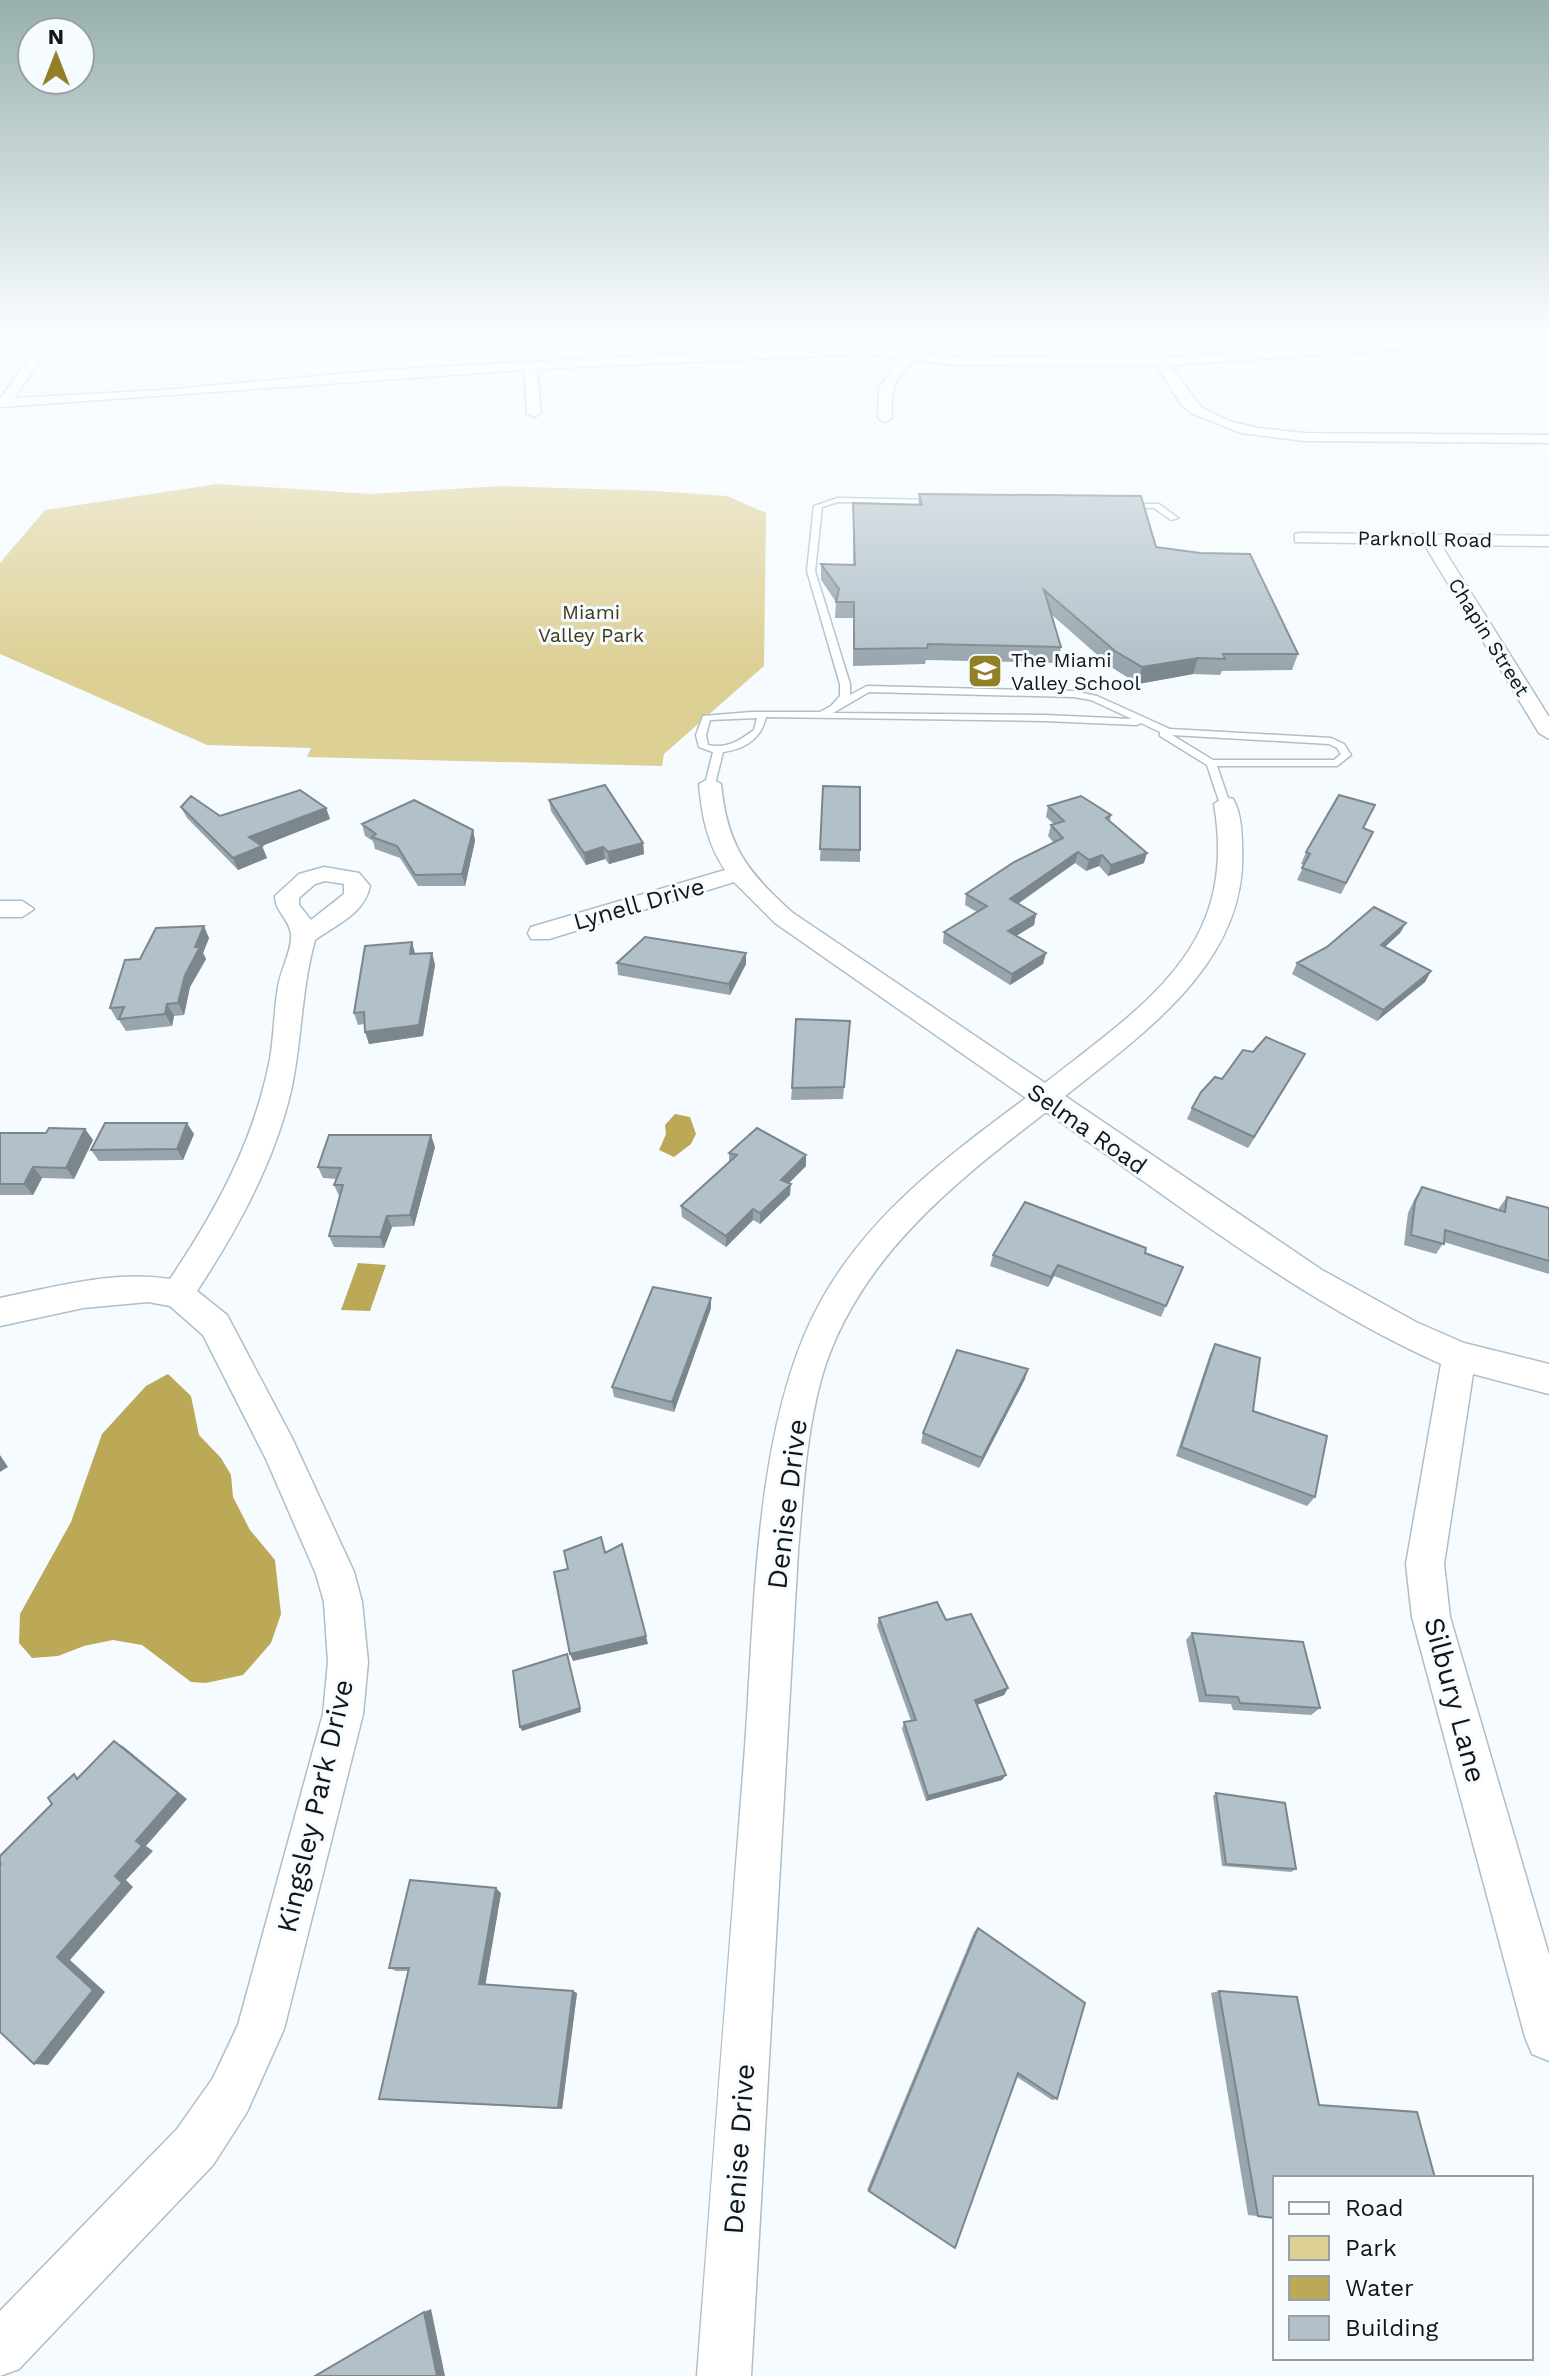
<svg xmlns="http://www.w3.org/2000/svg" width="1549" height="2376" font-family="'Work Sans',sans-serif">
<rect width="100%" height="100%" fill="#f5fbff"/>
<path fill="#ddd095" d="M218,484l153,10 130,-8 155,5 71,5 39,17 -2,153 -100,88 -2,12 -355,-9 4,-9 -104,-3 -207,-91v-91l45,-53z"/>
<path fill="#bba957" d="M675,1114l15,3 6,17 -5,10 -17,13 -15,-7 7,-16 -1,-9z
M358,1263l28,2 -16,46 -29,-1z
M168,1374l23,22 8,39 22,23 10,17 2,22 17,33 25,30 6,54 -10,29 -28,32 -37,8 -15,-1 -49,-37 -29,-5 -29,6 -26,10 -26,2 -13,-15 1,-29 51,-92 31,-88 44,-48z"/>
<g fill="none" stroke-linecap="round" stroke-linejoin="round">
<g stroke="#afbec7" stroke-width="3">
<path id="lane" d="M838,498l96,2 4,2 -4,2 -96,-2 -16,5 -7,64 35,113v11l17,-9 206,5 24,5 73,33 161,9 13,6 7,11 -14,11h-120l13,38 -5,3 -5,-3 -13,-39 -47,-29v-4l-19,-9 -4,2 -92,-4 -279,-4c-5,22 -21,32 -43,35l-8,32 -9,2 -1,-2 8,-32 -14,-5 -3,-12 7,-19 49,-4h68l11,-6 9,-10v-12l-33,-113 7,-65zM869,692l204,5 18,3 41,19 -87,-4 -212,-2zM757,718l-3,12c-15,11 -27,19 -46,15l-2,-10 4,-15zM1172,735l157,9 8,4 4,6 -7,6h-121z
M1124,504h35l19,14 -7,2 -17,-12h-30z"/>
</g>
<g stroke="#afbec7" stroke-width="3">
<path id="street" d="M46,335h12l-44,63 149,-8 221,-20 415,-23 66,-1 45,6 28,-17h15l-29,19 30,3 207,1 302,-23 -54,14 -239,16 31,42 28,14 29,7 47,5 244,2v8l-244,-2 -64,-8 -50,-20 -11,-10 -23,-37 -203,-1 -39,-5c-21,16 -25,32 -23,58l-7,4 -7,-4 1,-31 22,-29 -36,-4 -328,15 4,44 -7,4 -7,-4 -3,-43 -524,37v-8z
M1471,335h28l50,8v8z
M1301,533l248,3v10l-108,-1 108,172v22l-10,-6 -115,-189 -129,-2v-8z
M710,778l11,6c6,62 26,88 72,129l252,170c100,-79 194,-135 169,-279l11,-7 8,2c8,13 9,33 9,48 7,114 -98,186 -177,249l257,174 94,52 48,21 85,21v30l-76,-20 -29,190 6,53 99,338v106l-17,-7 -7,-17 -113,-420 -6,-53 35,-200c-143,-64 -267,-163 -395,-252 -93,72 -189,147 -224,264 -16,57 -19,117 -24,175l-47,825h-54c15,-205 31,-410 47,-615 11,-140 8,-337 77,-460 48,-87 127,-145 205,-203l-251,-175 -41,-41 -185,57h-18l-3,-6 3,-6 194,-57c-18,-27 -23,-54 -26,-86z
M324,867l35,6 11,13c-6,28 -33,38 -55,54 -14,50 -13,101 -24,151 -17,72 -54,139 -94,200l30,24 65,123 62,134 8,30 6,60 -5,52 -79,315 -37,83 -34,53 -194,204 -19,7v-65l177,-182 36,-51 25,-53 85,-311 5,-52 -4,-60 -8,-28 -50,-115 -63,-124 -33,-29 -22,-4 -65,6 -83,18v-28c55,-11 114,-28 170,-19 46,-68 84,-138 100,-220 4,-24 4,-48 8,-72 2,-16 15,-38 13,-53 -2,-16 -16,-22 -16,-38l24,-22zM325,881l19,3v10l-33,26 -12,-15v-7l16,-14z
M0,901h22l12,8 -12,8h-22z"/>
</g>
<use href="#lane" fill="#fff" fill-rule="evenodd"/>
<use href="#street" fill="#fff" fill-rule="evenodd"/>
</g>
<path fill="#98a5ad" d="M919,494l237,53 142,107 -6,16 -70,1 -2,4 -27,-1 -55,10 -27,-17 -59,-52 9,32 -3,16 -132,-3 -1,4 -72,2v-48h-18l1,-16 -15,-22v-16l32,1v-62l65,2z
M823,786l37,64v12l-40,-1z
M549,800l94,43 1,11 -35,10 -4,-5 -19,6 -35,-54z
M1048,806l63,9 -1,6 34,42 -36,13 -9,-10 -13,5 -11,-8 -57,41 18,10 -2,11 -18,11 30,17 -3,11 -33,21 -67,-42 1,-11 33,-20 -12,-7 1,-11 88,-51 -6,-7 3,-11 3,-1 -8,-7z
M181,807l39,9 106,-8 4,11 -68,27 5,12 -29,12 -51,-52z
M362,824l111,6 2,11 -10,45h-47l-18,-28 -25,-9 -2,-8 -8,-5z
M1363,829l10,3 -32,62 -44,-14 7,-15 -3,-1 5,-12z
M1406,923l-6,10 -15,14 46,24 -6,11 -48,39 -85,-47 5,-11z
M209,938l-6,15 3,6 -16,28 -6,28 -10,1 -2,10 -46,5 -7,-11h-2l-7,-12 30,-49z
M432,953l3,12 -12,71 -54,8 -5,-20 -6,1 -4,-12 61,-59z
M617,963l129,1 -16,31 -112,-20z
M850,1021l-7,78 -52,1 1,-12z
M1305,1054l-6,11 -51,83 -61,-29 5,-11 30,-29z
M85,1129l8,11 -19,39 -32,-1 -9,17h-33v-62h46z
M194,1134l-11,26 -84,1 -8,-11z
M435,1147l-21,79 -22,1 -8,21 -50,-1 -5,-11 10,-40 -5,-11 3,-6 -14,-1 -5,-11z
M729,1153l77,13 -17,17 1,12 -30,29 -7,-4 -27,27 -44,-30 -1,-11 48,-44z
M1422,1187l77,23v-2l8,-11 42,11v66l-105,-32 -8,12 -32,-9 4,-32 7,-15z
M1145,1253l38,14 -22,50 -107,-41 -6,11 -58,-21 3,-11z
M711,1298v10l-37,104 -60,-15 -2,-10z
M1215,1344l38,67 62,86 -8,9 -131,-50 34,-102z
M1025,1379l-46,89 -58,-25 2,-10z
M879,1618l67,2 62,68 -4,7 -27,10 25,75 -76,21 -24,-72 2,-7 7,-1 -34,-95z
M1192,1633l128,75 -9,7 -78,-5 -2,-6 -32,-2 -13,-62z
M1216,1793l80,76 -5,3 -69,-6 -9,-70z
M501,1893l-16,92 92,8 -15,116 -183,-10 29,-128h-12l-7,-3z
M978,1928l79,171 -5,1 -35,-23 -62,171 -88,-58 107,-258z
M1219,1991l56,227 -27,-3 -37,-222z"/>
<path fill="#7c868d" d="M1198,658l-5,16 -55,10 4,-17z
M326,808l4,11 -76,30 -5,-12z
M473,830l2,11 -10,45 -3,-12z
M643,843l1,11 -35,10 -1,-12z
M262,846l5,12 -29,12 -5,-12z
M603,847l2,12 -19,6 -2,-12z
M1078,852l-3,11 -67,47 2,-11z
M1147,853l-3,10 -36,13 3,-11z
M1102,855l-3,11 -13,5 3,-11z
M1036,914l-2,11 -28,17 2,-11z
M1406,923l-6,10 -24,22 5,-10z
M204,926l5,12 -6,15 3,6 -16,28 -6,28 -6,-12 7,-28z
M412,942l3,11 -5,1z
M432,953l3,12 -12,71 -54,8 -4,-12z
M746,953v11l-16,31 -1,-11z
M1046,953l-3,11 -33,21 2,-11z
M1431,971l-6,11 -48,39 6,-11z
M167,1004l7,12 -2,10 -7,-12z
M1305,1054l-6,11 -51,83 6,-11z
M187,1123l7,11 -11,26 -6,-11z
M85,1129l8,11 -19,39 -8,-11z
M431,1135l4,12 -21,79 -4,-11z
M806,1155v11l-25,25v-11z
M33,1167l9,11 -9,17 -9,-11z
M791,1184l-1,11 -30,29v-11z
M753,1209v11l-27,27v-11z
M387,1216l5,11 -8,21 -4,-11z
M1058,1265l-4,11 -6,11 3,-10z
M711,1298v10l-37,104 -2,-10z
M1028,1369l-3,10 -46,89 3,-10z
M0,1455l8,12 -8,5z
M646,1636l2,8 -75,17 -3,-7z
M567,1654l14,58 -59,19 -2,-4z
M1008,1688l-4,7 -33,12 4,-7z
M114,1741l10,6 63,52 -41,47 7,5 -27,29 7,7 -63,73 35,32 -57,73 -14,-1 23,-107 58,-81 21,-35z
M1006,1775l-4,5 -76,21 2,-5z
M496,1888l5,5 -16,94 -6,-3z
M573,1991l4,2 -15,116 -4,-1z
M431,2309l14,67h-8l-13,-64z"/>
<path fill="#b1c0c9" stroke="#7c868d" stroke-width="2" d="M919,494l222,2 15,51 44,6 50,1 48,100h-75l2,5 -27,-1 -56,9 -27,-16 -71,-61 17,57 -133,-3 -1,4 -73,1v-47h-18l3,-13 -18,-25 34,1 -2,-62 69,2z
M605,785l38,58 -35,9 -5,-5 -19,6 -35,-53z
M823,786l37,1v63l-40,-1z
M300,790l26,18 -77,29 13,9 -29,12 -52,-51 10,-11 29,20z
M1339,795l36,10 -12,23 10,4 -27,51 -44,-15 8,-14 -4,-2z
M1081,796l30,19 -5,3 41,35 -36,12 -9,-10 -13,5 -11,-8 -68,47 26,15 -28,17 38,22 -34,21 -68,-42 43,-26 -21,-12 48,-32 49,-24 -12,-13 13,-4 -16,-15z
M414,800l59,30 -11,44 -47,1 -18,-29 -25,-9 4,-3 -14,-10z
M1374,907l32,16 -25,22 50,26 -48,39 -86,-47 30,-16z
M204,926l-9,21h5l-15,28 -7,28 -11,1 -2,10 -46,5 5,-12 -14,1 15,-48 15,-1 16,-31z
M645,937l101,16 -17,31 -112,-21z
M412,942l-2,12 22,-1 -13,72 -54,7 -1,-20 -10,1 11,-67z
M796,1019l54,2 -6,66 -52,1z
M1266,1037l39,17 -51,83 -62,-29 9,-16 14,-15 7,2 21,-29 10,2z
M105,1123h82l-10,26 -86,1z
M49,1128l36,1 -19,39 -33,-1 -9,17h-24v-51h46z
M757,1128l49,27 -25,25 10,4 -31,29 -7,-4 -27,27 -45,-30 56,-51 -8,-2z
M329,1135h102l-21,80 -23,1 -7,21 -51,-1 14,-51h-9l7,-17 -23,-1z
M1422,1187l83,25 2,-15 42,11v53l-104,-31 -1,14 -33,-9 4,-33z
M1025,1202l121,46 -1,5 38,14 -17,39 -108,-41 -7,12 -58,-22z
M653,1287l58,11 -39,104 -60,-15z
M1215,1344l45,14 -7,53 74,25 -12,61 -134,-50z
M957,1350l71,19 -46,89 -59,-25z
M601,1537l4,16 17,-9 24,92 -76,18 -16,-82 14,-3 -4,-18z
M937,1602l9,18 25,-6 37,74 -33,12 31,75 -78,21 -24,-74 12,-2 -37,-102z
M1192,1633l111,9 17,66 -80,-5 -2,-6 -32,-2z
M567,1654l13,54 -60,19 -7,-56z
M114,1741l64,52 -42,48 6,5 -27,30 7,7 -65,74 36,33 -59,74 -34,-32v-166l1,-2 -1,-1v-7l52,-52 -4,-6 26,-24 3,5z
M1216,1793l69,10 11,66 -70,-5z
M410,1880l86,8 -17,96 94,7 -15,117 -179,-9 30,-131h-20z
M978,1928l107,75 -28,96 -39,-26 -63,175 -86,-57z
M1219,1991l78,6 22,108 98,7 18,66h-160v40l-17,-2z
M424,2312l13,64h-122z"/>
<linearGradient id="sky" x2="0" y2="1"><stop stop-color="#96b0ae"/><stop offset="0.5" stop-color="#fafdff"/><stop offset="1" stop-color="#fafdff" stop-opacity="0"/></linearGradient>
<rect width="1549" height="668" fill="url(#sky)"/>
<defs>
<g id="school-square" transform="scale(1.8)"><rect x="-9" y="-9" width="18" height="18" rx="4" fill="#928027" stroke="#f5fbff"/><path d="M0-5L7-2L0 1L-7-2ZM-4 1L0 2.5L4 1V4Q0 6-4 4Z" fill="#fff"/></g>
</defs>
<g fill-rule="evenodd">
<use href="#school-square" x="985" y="671"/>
</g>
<g text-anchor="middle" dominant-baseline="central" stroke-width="6" stroke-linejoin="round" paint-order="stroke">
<g font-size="20" fill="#111619" stroke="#f5fbff">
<text transform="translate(1425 539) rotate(1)">Parknoll Road</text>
<text transform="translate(1489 637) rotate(58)">Chapin Street</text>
</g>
<g font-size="20" fill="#433b18" stroke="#f5fbff">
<text x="591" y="612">Miami<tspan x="591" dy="23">Valley Park</tspan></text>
</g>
<g font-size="20" fill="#111619" stroke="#f5fbff" text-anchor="start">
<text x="1011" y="660">The Miami<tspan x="1011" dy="23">Valley School</tspan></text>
</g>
<g font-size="24" fill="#111619" stroke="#f5fbff">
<text transform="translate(639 904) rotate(-16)">Lynell Drive</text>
<text transform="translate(1087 1129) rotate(35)">Selma Road</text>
</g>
<g font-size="28" fill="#111619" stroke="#f5fbff">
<text transform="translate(787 1504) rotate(-83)">Denise Drive</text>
<text transform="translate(1455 1700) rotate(75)">Silbury Lane</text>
<text transform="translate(315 1806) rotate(-77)">Kingsley Park Drive</text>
<text transform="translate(739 2149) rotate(-86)">Denise Drive</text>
</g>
</g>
<rect x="1273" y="2176" width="260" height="184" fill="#f5fbff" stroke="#9a9fa3" stroke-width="2"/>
<rect x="1289" y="2202" width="40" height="12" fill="#ffffff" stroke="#9a9fa3" stroke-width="2"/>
<text x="1345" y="2216" font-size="24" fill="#111619">Road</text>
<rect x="1289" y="2236" width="40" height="24" fill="#ddd095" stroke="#9a9fa3" stroke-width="2"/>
<text x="1345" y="2256" font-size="24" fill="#111619">Park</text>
<rect x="1289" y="2276" width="40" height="24" fill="#bba957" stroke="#9a9fa3" stroke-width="2"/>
<text x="1345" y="2296" font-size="24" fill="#111619">Water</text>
<rect x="1289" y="2316" width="40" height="24" fill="#b1c0c9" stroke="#9a9fa3" stroke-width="2"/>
<text x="1345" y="2336" font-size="24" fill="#111619">Building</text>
<g transform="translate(56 56)"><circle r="38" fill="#f5fbff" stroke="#9a9fa3" stroke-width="2"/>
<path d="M0-6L14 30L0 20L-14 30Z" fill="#928027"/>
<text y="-12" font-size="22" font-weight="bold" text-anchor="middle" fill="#111619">N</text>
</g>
</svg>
